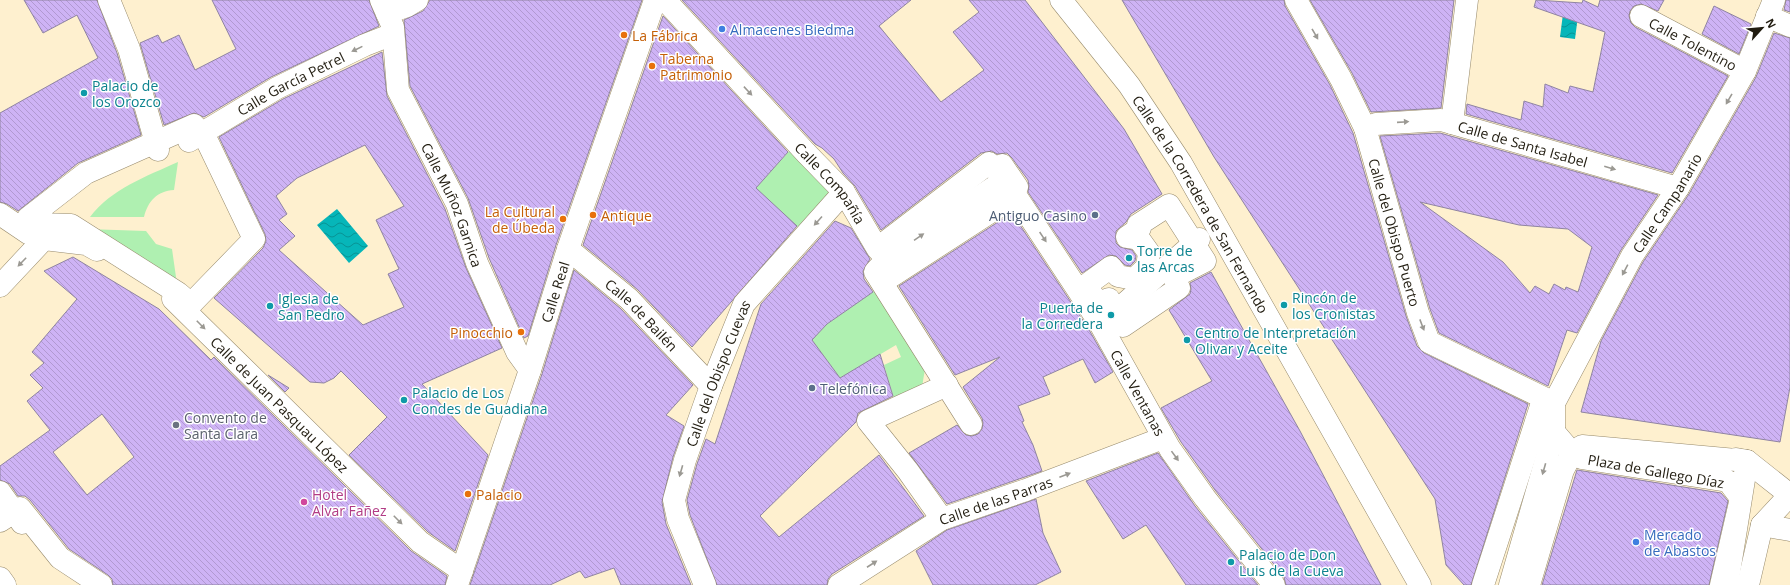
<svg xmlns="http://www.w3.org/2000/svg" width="1790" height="585" font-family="'Open Sans',sans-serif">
<defs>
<pattern id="water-waves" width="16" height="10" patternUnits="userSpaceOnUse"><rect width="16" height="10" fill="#06b6b9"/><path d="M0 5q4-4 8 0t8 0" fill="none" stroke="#079395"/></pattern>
<pattern id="building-back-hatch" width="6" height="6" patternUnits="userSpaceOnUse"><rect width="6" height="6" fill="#ceb3f5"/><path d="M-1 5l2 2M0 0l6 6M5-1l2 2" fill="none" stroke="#b199d1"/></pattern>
</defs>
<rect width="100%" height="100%" fill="#fef0cf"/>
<path fill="#aff0b1" d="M792,148l43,40 -36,40 -13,-12 -39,-18z
M178,162l-4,28c-17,1 -26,11 -30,27h-54c21,-28 57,-41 88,-55z
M86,229l60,2 10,13 16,5 5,35z
M877,289l49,74 -4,24 -28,12 -10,-34 17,-8 -5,-12 -56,33 -28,-38 15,-16z"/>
<path fill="url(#water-waves)" d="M1564,6l15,2 -4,31 -15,-2z
M337,209l31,37 -19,17 -32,-38z"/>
<path fill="url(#building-back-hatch)" stroke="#8f84a1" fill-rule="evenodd" d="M24,0h73l20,53 24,82 -63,28 -60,48 -11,-7 -7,-2v-89l98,-55 -21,-43 -34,18z
M212,0h157l10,26 -108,51 -67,40 -10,-4 -30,12 -24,-82 18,-8 4,8 17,-8 16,35 41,-21z
M430,0h212l-86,245 -28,91 -4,2 -35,-80 -21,-60 -58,-112 -6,-66 19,-9z
M682,0h229l-32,26 62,76 43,-32 -31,-38 26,-20 -10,-12h56l99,129 38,65 -31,20 -5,8 -10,9v12l4,4 12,3 4,6 -1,5 -5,5 -5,-1 -9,-9 -7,-1 -27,18 -54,-81 1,-6 -1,-6 -16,-22 -5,-5 -10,1 -5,-3 -11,2 -100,77 -26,-44 -12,-13 -9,-14 -12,-11 -7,-4z
M1122,0h162l1,6 45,79 23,48 53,183 11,30 7,7 104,51 -57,181h-7l-18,-20 -11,-66 -221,-342z
M1310,0h144l-13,108 -70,4 -19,-39z
M1536,0l46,3 1,-3 15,7 2,-7h64l-6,11 -17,-7 -7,2 -4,5 -1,5 2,7 4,4 93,49 -56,97 -206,-59 1,-10 54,16 3,-19 19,6 2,-23 23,9 2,-7 23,6 12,-60 -71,-25z
M1786,0h4v12l-6,-2z
M1714,6l37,18 -12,30 -37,-20z
M663,16l125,136 -32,36 41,38 -105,121 -54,-57 -55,-45z
M1774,33l16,5v349l-10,55 -199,-30 20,-71 42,-79 46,-68 67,-117z
M382,52l5,44 58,113 21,59 36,80 -80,36 66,71 -33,96 -27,-19 -79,-77 38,-38 -46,-46 -7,7 -10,5 -14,-1 -96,-84 49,-50 3,-7 -1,-7 -46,-97 64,-38zM365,145l39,61 -28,14 23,49 -11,5 16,33 -41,18 -84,-75 16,-14 -16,-16 8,-6 -11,-18 21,-18z
M1440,133l218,62 -37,55 -44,83 -10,-3 -19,56 -109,-53 -9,-24 -50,-173zM1420,202l99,23 49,4 24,18 -14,45 -12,-5 -1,3 -11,-6 -5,10 -14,-8 -5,7 -27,-31z
M1012,213l76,115 25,44 -18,11 -12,-24 -40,18 7,17 -32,12 6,15 -2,1 11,23 9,26 -95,33 -38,-51 48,-28 9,10 6,1 6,-2 4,-5 1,-6 -1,-5 -19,-31 37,-30 -45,18 -56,-89z
M835,221l16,7 19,31 -7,12 1,8 9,13 -46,32 -15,16 28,38 40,-24 13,42 -35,17 -2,9 -96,94 19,21 100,-82 45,61 -92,58 -4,5 -1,6h-110l-27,-70 -3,-15 10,-36 9,-25 9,5 46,-140z
M73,257l86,52 52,51 3,-3 197,194 36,25 -2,9h-332l-1,-6 -4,-4 -39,-26 -39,-49 -5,-4h-7l-8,-12 -10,-4v-14l50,-36 -23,-29 16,-13 -13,-13 14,-12 -12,-11 45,-53 -33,-28zM102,414l32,43 -47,38 -34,-43z
M574,270l46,38 73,77 -27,30 18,11 -11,31 -11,45 4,22 25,61h-70l-7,-17 -29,10 -5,-7 -30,14h-80l72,-211z
M1211,272l89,159 81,154h-95l-2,-8 -69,-87 -34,-48 -20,-34 51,-27 -43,-71 21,-16 1,-5 -1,-6z
M268,375l21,13 -4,4z
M1158,453l37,53 63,79h-72l-40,-60 -23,14 -37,-58z
M1577,470l144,23 7,8 -19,84h-167z
M1036,499l7,34 18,39 -26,13h-102l-17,-34 31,-21z"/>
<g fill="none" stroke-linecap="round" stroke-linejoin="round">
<g stroke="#978a6c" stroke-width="23">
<g id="minor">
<path d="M109,0l20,49 29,101"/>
<path id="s1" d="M381,0l12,27 5,63 59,114 20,59 40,89 13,18"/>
<path id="s2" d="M665,0l141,153 38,39 33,56 10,11"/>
<path id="s3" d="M1061,0l68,85 52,78 239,422"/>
<path id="s4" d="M1296,0l45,79 24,49 53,185 11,29 125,61"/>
<path d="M387,13l20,-7 10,-6"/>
<path id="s5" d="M1641,16l104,55"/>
<path d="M1767,16l23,10"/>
<path d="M1452,123l15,-123"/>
<path d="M194,125l14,18 46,96 -63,65 -13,-11 -107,-68 -31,-1 -12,-6 58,-45z"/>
<path id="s6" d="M1365,128l11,-4 65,-4 237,68"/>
<path id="s7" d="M189,141l88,-53 88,-43 28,-11"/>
<path d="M989,163l7,7 6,-5 15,22 -5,11 -125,81v-38z"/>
<path d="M1169,205l36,56 -31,16 5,11 -56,38 -14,-27 -10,4 -14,-17 26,-19 7,9 16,3 13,-12 2,-14 -10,-14 -12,-2 13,-9 -2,-3z"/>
<path d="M0,214l28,19 16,6 42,5 11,6"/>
<path id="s8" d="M568,249l61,50 82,87"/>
<path d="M0,286l44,-47"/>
<path id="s9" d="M173,299l247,243 42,29"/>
<path d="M1115,312l84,-73"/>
<path id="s10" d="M971,424l-96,-152 12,-13 106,-71 11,-1 10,6 85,129 71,127 35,49 69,87"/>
<path d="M1736,459l11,2 43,34"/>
<path d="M0,492l22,31"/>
<path d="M942,519l-34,-48 -40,-50 79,-36"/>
<path d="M0,521l20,-13 40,50 41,27"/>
<path d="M1762,525l28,5"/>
<path d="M0,578l5,7"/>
<path id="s11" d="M457,585l73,-215 38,-121 87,-249"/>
<path id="s12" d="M705,585l-27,-66 -4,-19 11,-40 26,-74 33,-82 100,-112"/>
<path id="s13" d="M839,585l103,-66 84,-29 137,-52"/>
<path d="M1483,585l59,-182 12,29 18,21 -9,17 -34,115"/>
<path id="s14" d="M1510,585l44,-153v-29l78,-147 46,-68 67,-117 29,-71"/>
<path d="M1721,585l20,-87 -13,-17 -147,-23 1,-12 165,15 -20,124"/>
<path d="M1748,585l14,-60 28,-30"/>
</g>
</g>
<use href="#minor" stroke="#fff" stroke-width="22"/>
</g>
<defs><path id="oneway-solid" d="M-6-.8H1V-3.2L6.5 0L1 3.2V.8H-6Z"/></defs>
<g fill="#9b9993">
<use href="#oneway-solid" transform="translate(1315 34) rotate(60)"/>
<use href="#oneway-solid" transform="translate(357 49) rotate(154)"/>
<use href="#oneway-solid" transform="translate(748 91) rotate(47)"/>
<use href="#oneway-solid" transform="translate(1729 99) rotate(120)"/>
<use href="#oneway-solid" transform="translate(1403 122) rotate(-4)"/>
<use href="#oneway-solid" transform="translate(1610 168) rotate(16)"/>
<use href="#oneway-solid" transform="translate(818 221) rotate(132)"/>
<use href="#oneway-solid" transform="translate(919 237) rotate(-34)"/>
<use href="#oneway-solid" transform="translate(1043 237) rotate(56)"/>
<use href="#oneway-solid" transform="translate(22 262) rotate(134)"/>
<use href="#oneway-solid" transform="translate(1625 270) rotate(118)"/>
<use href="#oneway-solid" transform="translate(201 325) rotate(45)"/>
<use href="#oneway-solid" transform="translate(1422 325) rotate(69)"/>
<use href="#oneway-solid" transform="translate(1175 456) rotate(54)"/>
<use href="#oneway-solid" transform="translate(1544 469) rotate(106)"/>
<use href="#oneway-solid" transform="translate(681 471) rotate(106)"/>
<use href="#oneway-solid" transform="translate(1065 475) rotate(-21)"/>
<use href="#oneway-solid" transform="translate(398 520) rotate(45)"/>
<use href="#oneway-solid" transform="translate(872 564) rotate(-33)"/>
</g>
<g fill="#3f7fe0" stroke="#fff" stroke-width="1.5">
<circle cx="722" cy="29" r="4"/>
<circle cx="1636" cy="542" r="4"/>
</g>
<g fill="#e8710a" stroke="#fff" stroke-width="1.5">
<circle cx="624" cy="35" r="4"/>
<circle cx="652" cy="66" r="4"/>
<circle cx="593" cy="215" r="4"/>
<circle cx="563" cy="219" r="4"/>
<circle cx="521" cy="332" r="4"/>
<circle cx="468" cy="494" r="4"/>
</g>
<g fill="#0f9aa8" stroke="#fff" stroke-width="1.5">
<circle cx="84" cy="93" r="4"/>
<circle cx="1129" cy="258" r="4"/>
<circle cx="1284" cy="305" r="4"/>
<circle cx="270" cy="306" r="4"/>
<circle cx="1111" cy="315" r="4"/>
<circle cx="1187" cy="340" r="4"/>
<circle cx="404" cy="400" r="4"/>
<circle cx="1231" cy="562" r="4"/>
</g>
<g fill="#5c6f8a" stroke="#fff" stroke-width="1.5">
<circle cx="1095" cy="215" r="4"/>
<circle cx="812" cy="388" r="4"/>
</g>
<circle fill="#6b7280" stroke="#fff" stroke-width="1.5" cx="176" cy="425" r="4"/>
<circle fill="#d1479c" stroke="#fff" stroke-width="1.5" cx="304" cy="502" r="4"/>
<g text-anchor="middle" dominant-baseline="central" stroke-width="3" stroke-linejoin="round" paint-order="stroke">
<g font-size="14" fill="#366cbe" stroke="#fff" text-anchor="start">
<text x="730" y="29">Almacenes Biedma</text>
<text x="1644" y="534">Mercado<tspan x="1644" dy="16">de Abastos</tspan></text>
</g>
<g font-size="14" fill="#c56008" stroke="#fff" text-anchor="start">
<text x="632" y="35">La Fábrica</text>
<text x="660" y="58">Taberna<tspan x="660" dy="16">Patrimonio</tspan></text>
<text x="555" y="211" text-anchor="end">La Cultural<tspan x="555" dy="16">de Úbeda</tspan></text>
<text x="601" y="215">Antique</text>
<text x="513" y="332" text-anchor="end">Pinocchio</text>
<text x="476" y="494">Palacio</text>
</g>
<g font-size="14" fill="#211c10" stroke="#fff">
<text stroke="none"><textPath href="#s5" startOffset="59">Calle Tolentino</textPath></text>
<text stroke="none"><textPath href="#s7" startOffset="117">Calle García Petrel</textPath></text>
<text stroke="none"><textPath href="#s6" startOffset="162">Calle de Santa Isabel</textPath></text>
<text stroke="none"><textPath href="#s2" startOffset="247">Calle Compañía</textPath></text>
<text stroke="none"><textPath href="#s14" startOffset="418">Calle Campanario</textPath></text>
<text stroke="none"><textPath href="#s3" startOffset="248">Calle de la Corredera de San Fernando</textPath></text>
<text stroke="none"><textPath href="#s1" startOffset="220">Calle Muñoz Garnica</textPath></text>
<text stroke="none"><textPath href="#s4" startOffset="254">Calle del Obispo Puerto</textPath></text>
<text stroke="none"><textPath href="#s11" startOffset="309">Calle Real</textPath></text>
<text stroke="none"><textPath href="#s8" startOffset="99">Calle de Bailén</textPath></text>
<text stroke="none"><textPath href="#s12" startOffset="225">Calle del Obispo Cuevas</textPath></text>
<text stroke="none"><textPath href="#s10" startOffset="583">Calle Ventanas</textPath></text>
<text stroke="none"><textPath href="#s9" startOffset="150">Calle de Juan Pasquau López</textPath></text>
<text transform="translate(1656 471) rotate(10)">Plaza de Gallego Díaz</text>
<text stroke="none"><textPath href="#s13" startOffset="179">Calle de las Parras</textPath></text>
</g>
<g font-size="14" fill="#0d838f" stroke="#fff" text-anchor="start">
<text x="92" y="85">Palacio de<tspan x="92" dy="16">los Orozco</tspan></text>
<text x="1137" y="250">Torre de<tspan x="1137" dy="16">las Arcas</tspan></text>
<text x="1292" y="297">Rincón de<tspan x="1292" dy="16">los Cronistas</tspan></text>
<text x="278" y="298">Iglesia de<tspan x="278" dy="16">San Pedro</tspan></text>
<text x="1103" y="307" text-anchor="end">Puerta de<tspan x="1103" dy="16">la Corredera</tspan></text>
<text x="1195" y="332">Centro de Interpretación<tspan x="1195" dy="16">Olivar y Aceite</tspan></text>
<text x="412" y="392">Palacio de Los<tspan x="412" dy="16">Condes de Guadiana</tspan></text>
<text x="1239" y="554">Palacio de Don<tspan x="1239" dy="16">Luis de la Cueva</tspan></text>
</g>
<g font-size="14" fill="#4e5e75" stroke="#fff" text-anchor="end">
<text x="1087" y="215">Antiguo Casino</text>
<text x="820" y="388" text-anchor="start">Telefónica</text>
</g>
<g font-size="14" fill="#5b616d" stroke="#fff" text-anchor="start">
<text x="184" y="417">Convento de<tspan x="184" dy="16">Santa Clara</tspan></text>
</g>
<g font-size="14" fill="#b23c85" stroke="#fff" text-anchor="start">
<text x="312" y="494">Hotel<tspan x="312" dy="16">Alvar Fañez</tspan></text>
</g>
</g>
<g transform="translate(1762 28) rotate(63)" stroke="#ffffff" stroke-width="3" paint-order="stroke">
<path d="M0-3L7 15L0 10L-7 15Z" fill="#211c10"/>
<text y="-6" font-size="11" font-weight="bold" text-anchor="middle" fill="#211c10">N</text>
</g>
</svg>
